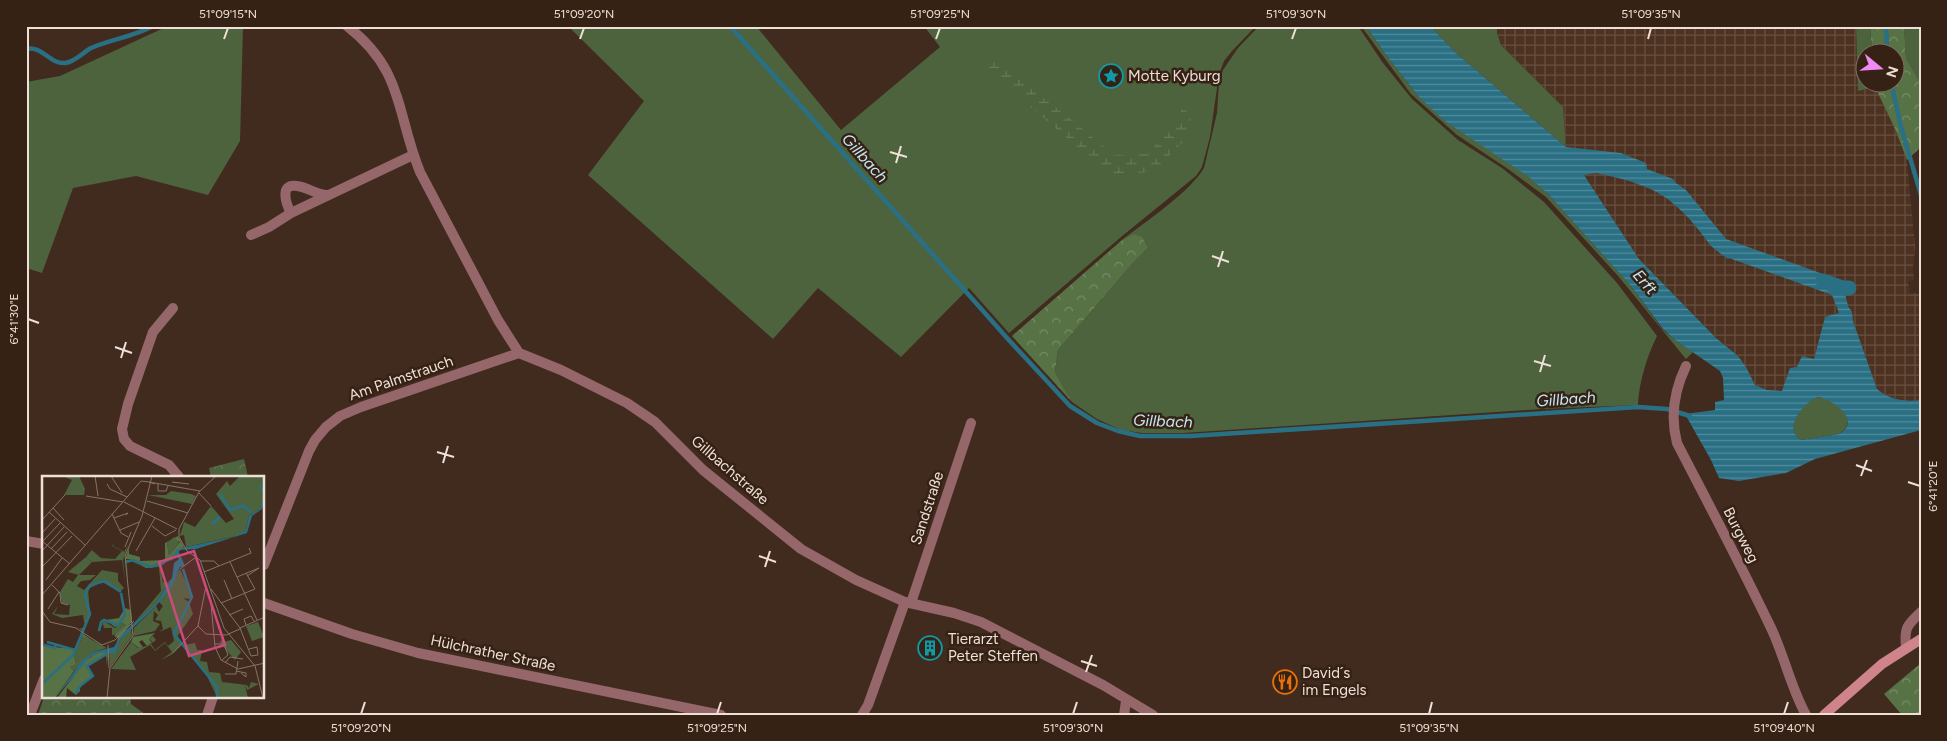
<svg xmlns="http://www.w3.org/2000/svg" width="1947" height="741" font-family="Figtree,sans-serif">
<defs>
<pattern id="industrial-grid" width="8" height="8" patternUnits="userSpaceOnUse" patternTransform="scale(1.25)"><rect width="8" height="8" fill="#4e3221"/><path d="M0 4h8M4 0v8" fill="none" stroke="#684f40"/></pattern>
<pattern id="forest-crowns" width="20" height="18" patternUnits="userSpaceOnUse" patternTransform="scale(1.25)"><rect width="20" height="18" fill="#577244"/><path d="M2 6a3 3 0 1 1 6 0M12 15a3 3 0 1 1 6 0" fill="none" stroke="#788c67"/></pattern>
<pattern id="wetland-marsh" width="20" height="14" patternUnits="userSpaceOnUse" patternTransform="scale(1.25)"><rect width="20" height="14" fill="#4d633e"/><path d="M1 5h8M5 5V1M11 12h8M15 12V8" fill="none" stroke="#677959"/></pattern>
<pattern id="park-crowns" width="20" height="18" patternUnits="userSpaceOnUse" patternTransform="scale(1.25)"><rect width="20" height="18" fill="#4d633e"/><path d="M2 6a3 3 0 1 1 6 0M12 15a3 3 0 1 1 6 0" fill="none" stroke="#677959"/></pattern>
<pattern id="water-rules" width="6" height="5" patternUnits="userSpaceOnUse" patternTransform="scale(1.25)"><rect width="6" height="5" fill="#2a7085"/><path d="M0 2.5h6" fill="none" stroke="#548b9b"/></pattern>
</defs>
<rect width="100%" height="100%" fill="#412b1e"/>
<path fill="url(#industrial-grid)" d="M1497,26h359l2,65 17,-4 20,42 12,31 8,87 -2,21 1,12 -6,1 2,12 11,1v106l-14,2 -22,-7 -8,-6 -24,-68 -1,-9 -27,5 -11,43 -14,4 -3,3 -4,2 -10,22 -16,-1 -12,-5 -17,-29 -22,-18 -77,-79 -73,-112 -3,-40 -62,-62 -4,-12z"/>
<path fill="#4d633e" d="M168,26h75l-3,115 -32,54 -72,-19 -63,12 -31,85 -16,-5v-186l34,-6z
M568,26h188l85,104 99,-83 -16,-21h332l-24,25 -8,10 -5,13 -9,63 -8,30 -6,9 -75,61 -112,96 -40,-45 -68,69 -83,-69 -45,51 -185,-164 56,-74z
M1259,26h99l25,37 29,36 46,41 44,28 42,34 73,81 40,53c-10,20 -18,46 -19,69l-97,4 -358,24h-41l-21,-3 -24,-11 -25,-17 -17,-30 3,-22 75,-87 15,-15 -15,-14 -11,6c24,-19 67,-47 82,-72l13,-55 2,-31 4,-12 15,-22z
M1361,26h5l20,29 32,41 112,81 18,17 82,91 32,44 13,11 18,12 -7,7 -67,-82 -73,-80 -38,-28 -51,-34 -46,-41z
M1430,26h67v7l4,12 62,62 3,40 -110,-94z
M1856,26h14l2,26h-8v30l11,1v4l-17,4z
M1904,26h17v53h-3l-12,-21z
M1818,397c16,2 44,23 21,37l-38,6c-19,-12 2,-38 17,-43z"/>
<path fill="url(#forest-crowns)" d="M1870,26h34l2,32 12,21h3v68l-14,13 -12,-31 -20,-42v-4l19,-1v-30h-22z
M1133,234l9,3 6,11 -15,15 -75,87 -3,22 17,30 -60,-66 110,-96z
M1921,663v52h-19l-18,-21z"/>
<path fill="url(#wetland-marsh)" d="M993,59l75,58 46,38 33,-1 34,-34v-10l7,-4 5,7 -11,30 -29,28 -37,5 -35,-26 -90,-77 -2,-8z"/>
<path fill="url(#park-crowns)" d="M244,459l4,18h-37l-2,-9z
M44,697h86l1,7 15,11h-108z"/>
<path fill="url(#water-rules)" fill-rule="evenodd" d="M1366,26h64l26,27 110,94 55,6 25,10 1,6 26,10 3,4 10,7 40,49 116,42 6,25 4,6 1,9 24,68c13,11 28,13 44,11v30l-106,29 -29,14 -47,8 -20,-3 -8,-18 -26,-46 30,-4v-8l9,-2 -1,-22 -3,-7 -45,-31 -12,-11 -33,-44 -82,-91 -19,-17 -84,-56 -27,-25 -32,-41zM1596,173c28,6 60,13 81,34 13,11 23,24 33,38 5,5 13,10 18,14l1,-1 103,37 7,18 -14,4 -11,42 -12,-3 -5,11 -7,1 -8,23 -15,-1 -12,-5 -9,-18 -8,-11 -22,-18 -77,-79 -55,-84zM1818,397c16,3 44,24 21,37l-38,6c-19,-12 3,-38 17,-43z"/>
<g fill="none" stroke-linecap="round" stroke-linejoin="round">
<path stroke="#2a7085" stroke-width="4.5" d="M730,26l277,312 63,68 27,17 21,8 22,5h51l447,-29 29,2 23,7
M1886,26l1,26
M26,49c16,-4 23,15 39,14 10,-1 17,-10 26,-15 20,-9 42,-11 62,-22
M1891,82l10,45 20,68"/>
<path stroke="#2a7085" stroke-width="15" d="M1823,281l20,7h6"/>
<path stroke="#96676a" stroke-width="10" d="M347,26c57,44 49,87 73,146l78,148 21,33 42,17 66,33 28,19 48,48 98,79 55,31 49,22 49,11 27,9 122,63 50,30
M291,213c-5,-9 -12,-30 6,-27 11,1 19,9 30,9
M251,235l18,-8 22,-14 122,-58
M173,308l-20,24 -25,72 -6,25 2,10 6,7 39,19 10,12
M1686,366c-12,25 -16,50 -9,77 32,62 65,124 95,187 13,28 19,58 34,85
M26,541l18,3
M264,565l45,-114 6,-11 11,-13 14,-11 21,-9 158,-54
M264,603l88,31 66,19 303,62
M911,603l60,-180
M1906,647c-2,-19 1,-22 15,-35
M30,715l14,-36
M207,715l6,-18
M862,715l6,-10 37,-103
M1124,715l2,-14"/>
<path stroke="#ce848a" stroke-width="10" d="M1824,715l58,-51 39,-25"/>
</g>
<path fill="none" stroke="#eedfd7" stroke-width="2" d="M224,39l4,-11M580,39l4,-11M936,39l4,-11M1292,39l4,-11M1648,39l3,-11M890,152l17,5M896,163l5,-17M1212,256l17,6M1218,267l5,-16M28,319l11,4M115,347l17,6M121,358l5,-16M1534,361l17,5M1540,372l5,-17M437,452l17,5M443,463l5,-17M1856,465l16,6M1861,476l6,-16M1908,482l12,4M759,556l17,6M765,567l5,-16M1081,661l16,5M1086,672l6,-17M361,714l4,-12M717,714l4,-12M1073,714l4,-12M1429,714l3,-12M1784,714l4,-12"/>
<defs>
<g id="sight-ring" transform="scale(1.25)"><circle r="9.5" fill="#362215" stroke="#0f9aa8" stroke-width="1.5"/><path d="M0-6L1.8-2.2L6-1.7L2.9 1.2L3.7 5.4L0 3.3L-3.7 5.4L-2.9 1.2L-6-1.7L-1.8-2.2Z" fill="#0f9aa8"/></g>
<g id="building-ring" transform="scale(1.25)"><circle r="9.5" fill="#362215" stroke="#0f9aa8" stroke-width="1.5"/><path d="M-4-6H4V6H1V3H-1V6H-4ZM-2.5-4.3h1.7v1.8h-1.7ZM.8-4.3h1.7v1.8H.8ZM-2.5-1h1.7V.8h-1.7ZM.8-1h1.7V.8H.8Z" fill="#0f9aa8"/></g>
<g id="restaurant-ring" transform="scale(1.25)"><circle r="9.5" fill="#362215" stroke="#e8710a" stroke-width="1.5"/><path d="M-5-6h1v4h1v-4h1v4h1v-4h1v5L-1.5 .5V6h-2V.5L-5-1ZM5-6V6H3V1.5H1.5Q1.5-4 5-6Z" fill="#e8710a"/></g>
</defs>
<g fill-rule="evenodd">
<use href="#sight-ring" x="1111" y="76"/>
<use href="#building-ring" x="930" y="648"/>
<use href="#restaurant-ring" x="1285" y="682"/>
</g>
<g text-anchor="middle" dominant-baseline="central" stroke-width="5" stroke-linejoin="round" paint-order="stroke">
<g font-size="15" fill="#eedfd7" stroke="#362215" text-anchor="start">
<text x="1128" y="76">Motte Kyburg</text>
<text x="948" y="639">Tierarzt<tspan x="948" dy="17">Peter Steffen</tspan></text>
<text x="1302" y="673">David´s<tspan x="1302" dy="17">im Engels</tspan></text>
</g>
<g font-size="15" fill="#eedfd7" stroke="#362215">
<text transform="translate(401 378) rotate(-19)">Am Palmstrauch</text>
<text transform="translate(730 470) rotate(41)">Gillbachstraße</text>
<text transform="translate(927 508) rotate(-72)">Sandstraße</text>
<text transform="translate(1741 535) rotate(63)">Burgweg</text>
<text transform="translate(493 653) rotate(12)">Hülchrather Straße</text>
</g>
<g font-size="16" font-style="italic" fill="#c3e8f6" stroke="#362215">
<text transform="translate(865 158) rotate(48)">Gillbach</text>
<text transform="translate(1645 282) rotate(49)">Erft</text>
<text transform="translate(1566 399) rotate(-4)">Gillbach</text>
<text transform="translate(1163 421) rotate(2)">Gillbach</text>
</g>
</g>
<g transform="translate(42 476)">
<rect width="222" height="222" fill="#412b1e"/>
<path d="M72,67l-1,3 10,5 1,1 4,-7 -5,15 2,20 -3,-20 -30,2 -6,-5 6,-7 -6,-5 15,13 14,1 7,-8 -10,-5zM91,83l12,8 19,-3 -4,3 3,15 4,1 5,-5 -16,25 -22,20 27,-32 -2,-24 -13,1 -15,-7 -4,2 1,28 -2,-31zM138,93l12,26 -1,4 -8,-1 6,4 4,12 -16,23 6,7 -12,11 -10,5 11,-8 -7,-9 -10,8 -5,-6 -20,12 6,13 -25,-1 20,-27 7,6 9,-2 6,-4 -4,-3 4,-3 3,4 -5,4 4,6 10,-8 3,4 6,-5 -3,-14 -12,5 4,-3 -2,-8 -6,-1 3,-5 -4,-4 -1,10 7,3 -5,7 -22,5 1,-8 22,-22 3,6 4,-6 -4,-4zM60,94l16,3v8l6,7 -5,4 -17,-10 -14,7 2,24 -6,18 -5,-2 6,-2 -2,-12 -21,3 -10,-4 6,-8 -4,8 15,1 1,-10 -8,-2 -2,-11 8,-13 5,3 5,-7h18l-6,5 -9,1 -4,5 7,4zM62,145l11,7 6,-6 5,3 -7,9 -7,1v-7h-8l-1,-4 -3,3zM89,153l1,7 -22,31 -1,-15 7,1 4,-13zM41,159l24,13 -13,4 -20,19 -4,-4 6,-4 -2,-8zM153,167l2,7h5l-2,11 7,1 2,10 11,1 2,9 25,3 2,3 2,-6 8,2 -12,6 -2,-5h-26l1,13 -3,-1 -11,-23 -22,-29z" fill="#4d633e"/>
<path d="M136,60l6,11 -20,17 -18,4 -13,-9h-8l4,-11v6l11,3v4l25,-1v-17zM130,63l8,3 -11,13 -2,-12zM83,132l6,2 1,11 -16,24 2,-7 -4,-2 12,-11 -5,-3 -6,5 -9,-7 13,-2zM40,157l9,7 -9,-4 -8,19 2,9 -6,3 4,4 -19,27h-13v-52l33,3zM113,157l-6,6 2,3 4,-2 -8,6 -5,-6 -3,2 4,5 -4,1 -8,-6 2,-5zM66,176l-1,14 -1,-11 -19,11 7,10 -14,10v5l-4,4 -9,-7 -1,10h-9l29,-38 11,-7z" fill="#577244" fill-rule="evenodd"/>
<path d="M20,0h17l6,13 -1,6h-20l8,-15zM216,146l6,15 -12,4 -6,-15z" fill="#4d633e"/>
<path d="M198,0h24v22l-4,11 -11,7 -3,14 -10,6 -50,11 -2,-12 -4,1 4,-14 11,5 16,-21 15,17 8,-4 -18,-25 11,-13 3,5zM129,15l20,3 5,2 -4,8 -44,-9h18zM132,61l5,6 -10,12 -2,-12zM181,160l1,6 7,-2 10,12 -6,8 -15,-17z" fill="#4d633e"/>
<path d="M44,81l6,5 -13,13 -11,-3zM177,209h26l3,13h-29z" fill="#4d633e"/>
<path d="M222,9l-3,2 4,5 -1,10 -2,7 -10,7 -5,17 -51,16 -18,1 7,16 -5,1 -8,19 -16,20 -36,34 -4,13h-17l-9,4 -35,41 27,-37 12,-9 20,-5 9,-14 33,-30 16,-25 2,-15 5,-4 -2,-3 -5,3 5,-10 56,-12 13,-7 3,-14 11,-7 4,-13 -5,-10z" fill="#2a7085"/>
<path fill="none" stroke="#2a7085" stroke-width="2.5" d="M178,18l10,16 13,-4 8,6M177,41l-7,7 8,-6M84,86l7,-2 18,7 22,-9M141,93l9,28 -18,37 43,53v11M57,155l2,-9 3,-2 14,5 7,-10 -4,-22M5,166l28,8M2,169l11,3 1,-4M0,208l31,-29 17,-41 -5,-19 5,-10 15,-4 16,11M33,218l5,-8 13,-10 -6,-10 20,-12"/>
<path fill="none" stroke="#867368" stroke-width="1" d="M53,0l3,20M69,0l11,17M174,0l-17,16 -20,37v8l8,14 13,9 24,68 31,38 8,32M130,6l17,2M65,8l3,5 17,8M113,8l-6,-2 51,9M116,8v7h8l2,-5M157,17l12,13M44,20l37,6M105,25l41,12M82,26l53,27M11,32l11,12M7,36l36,33M70,38l9,19 7,4M72,42l14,-5 -2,2M0,44l23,-25M110,50l13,10 11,-6M78,54l19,-8M0,57l13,-14M0,65l28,23M0,66l18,-19M83,71l6,-15M9,73l16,-17M0,75l22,-24M94,75l19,-33M159,85h13l5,5M188,86l27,58M0,91l30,-31M138,93l16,-12M162,96l47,-19 -2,-5M195,101l22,-9 -12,8M4,104l16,-22M182,104l8,19M10,109l8,8 1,10 7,2M169,113l29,39 11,28 7,-1 -1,-8 -8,2M0,119l99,-114 8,1M179,127l34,-14 -9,-16M169,128l4,43 6,13 17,9 27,-6M6,133l11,-17M0,135l8,11 26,6 26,17 13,-5 19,-19M187,139l14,-6M204,149l-2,-6 7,-3 3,5M156,150l8,8 20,1 14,-6M198,152l25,-11M173,168h9l4,11 -6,5M66,169l1,23M131,177l25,-27 8,-40M183,187l5,-6 13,2M194,195l10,2v4l-5,-4M183,198h11l2,-13M65,222l3,-30 23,-32 -8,-80 17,-40 10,-40"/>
<path fill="#cd4a7a" fill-opacity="0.15" stroke="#cd4a7a" stroke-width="2.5" d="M152,75l31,94 -36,11 -30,-94z"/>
<rect width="222" height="222" fill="none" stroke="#eedfd7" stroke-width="2.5"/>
</g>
<rect width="1947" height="741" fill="none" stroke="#362215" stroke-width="55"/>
<g transform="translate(1880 68) rotate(108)"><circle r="24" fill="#362215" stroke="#806e63"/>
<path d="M0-4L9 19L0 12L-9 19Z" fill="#f28af3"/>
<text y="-8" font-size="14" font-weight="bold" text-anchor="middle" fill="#eedfd7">N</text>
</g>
<rect x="28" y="28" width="1892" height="686" fill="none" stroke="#eedfd7" stroke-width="2"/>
<g font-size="12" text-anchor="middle" fill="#eedfd7">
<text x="228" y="18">51°09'15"N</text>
<text x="584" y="18">51°09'20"N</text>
<text x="940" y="18">51°09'25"N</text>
<text x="1296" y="18">51°09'30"N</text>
<text x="1651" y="18">51°09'35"N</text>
<text transform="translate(14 319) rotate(-90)" y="4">6°41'30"E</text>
<text transform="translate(1933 486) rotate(-90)" y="4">6°41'20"E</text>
<text x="361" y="732">51°09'20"N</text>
<text x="717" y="732">51°09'25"N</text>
<text x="1073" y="732">51°09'30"N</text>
<text x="1429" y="732">51°09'35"N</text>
<text x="1784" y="732">51°09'40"N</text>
</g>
</svg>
